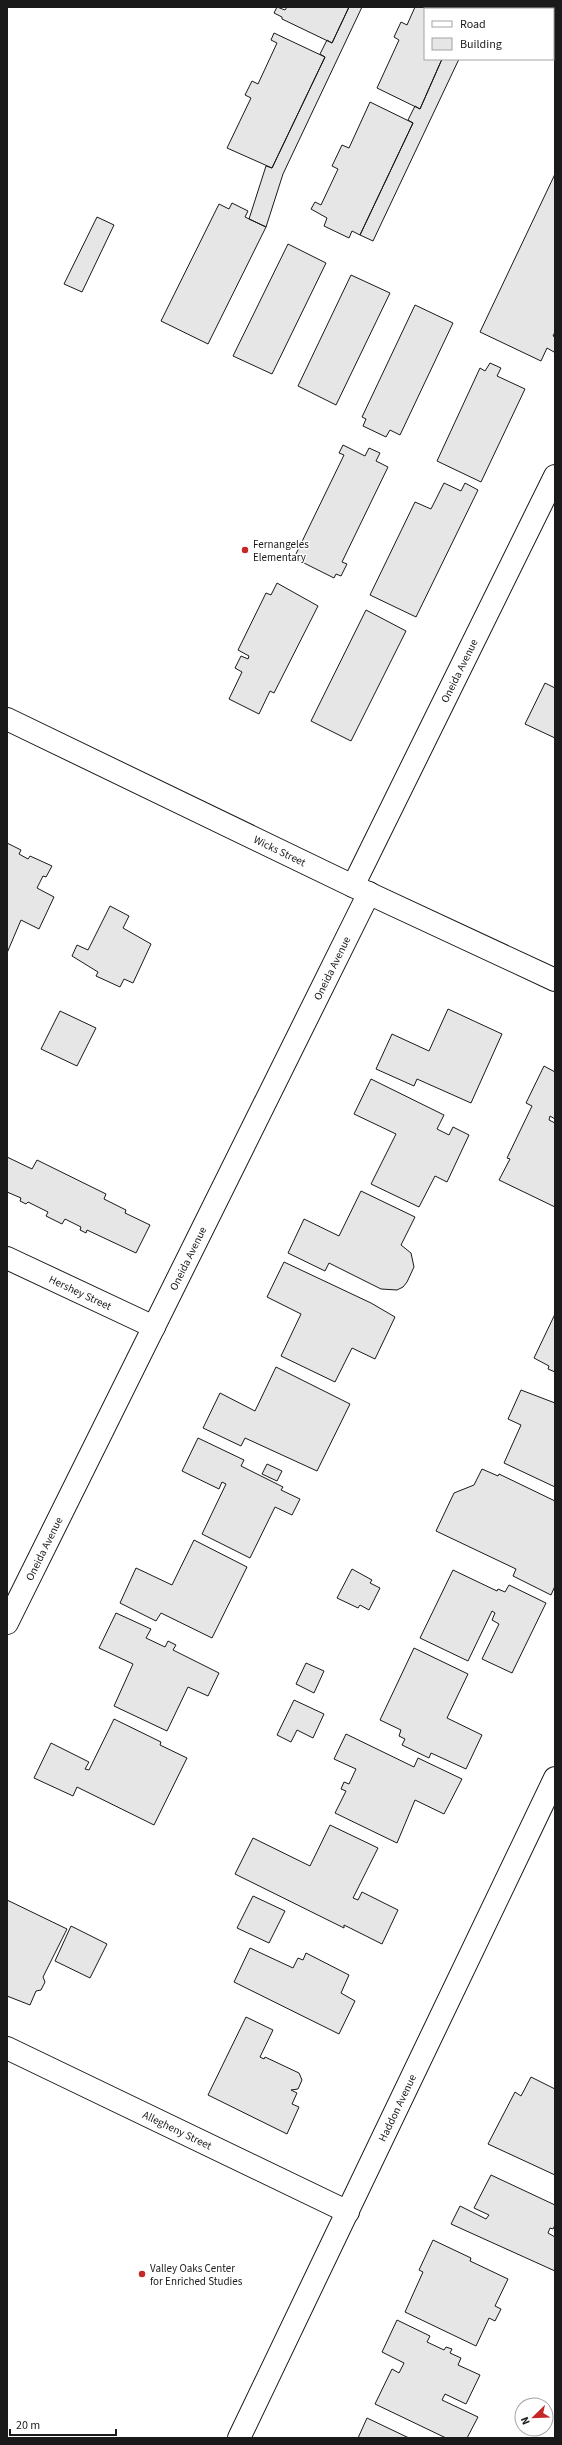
<svg xmlns="http://www.w3.org/2000/svg" width="562" height="2445" font-family="'Source Sans 3',sans-serif">
<rect width="100%" height="100%" fill="#fff"/>
<path fill="#e6e6e6" stroke="#1a1a1a" d="M277,7l8,3 2,-3h62l-17,36 -50,-24v-2l-8,-4z
M349,7h13l-79,167 -17,53 -17,-8 17,-53 6,2 53,-111 -5,-3 7,-14 5,3z
M415,7h52l-1,2h-41v50h17l-22,50 -43,-21 22,-48 -5,-3 7,-15 6,3z
M526,7h29v14l-2,-1v-11z
M553,20l2,1v33l-2,-1z
M274,33l51,24 -53,111 -45,-20 24,-50 -6,-3 7,-14 6,3 19,-41 -6,-3z
M442,59h17l-86,182 -13,-6 53,-112 -5,-3 7,-14 5,3z
M370,102l43,21 -53,112 -8,-4 -3,7 -25,-12 3,-8 -16,-9 4,-7 6,3 17,-36 -6,-3 10,-21 7,3z
M555,174v158l-2,4 2,1v13l-1,2 -7,-4 -6,13 -61,-29z
M232,203l16,8 -3,6 21,10 -58,117 -47,-23 58,-117 10,5z
M97,217l17,8 -32,67 -18,-8z
M288,244l38,19 -54,111 -39,-18z
M351,275l39,18 -54,112 -38,-19z
M415,305l38,18 -53,112 -10,-5 -4,7 -23,-11 3,-7 -4,-2z
M490,363l11,5 -4,8 28,13 -44,93 -44,-21 43,-93 5,3z
M343,445l22,11 4,-8 11,5 -4,8 12,6 -46,95 5,2 -6,12 -5,-2 -2,4 -40,-20 50,-103 -5,-2z
M444,483l17,8 4,-8 13,7 -62,127 -46,-22 45,-93 16,7z
M277,583l41,23 -44,87 -4,-2 -11,23 -30,-15 13,-27 -7,-4 6,-12 7,3 1,-3 -11,-6 28,-57 5,2z
M366,610l40,21 -55,110 -40,-20z
M545,683l10,5v50l-30,-14z
M7,843l14,7 -2,4 9,5 2,-3 22,10 -6,11 -3,-1 -6,12 17,9 -15,32 -18,-9 -14,33z
M110,906l19,10 -6,12 28,16 -18,39 -9,-4 -4,8 -24,-11 2,-4 -26,-16 5,-11 11,5z
M448,1009l54,25 -31,69 -54,-24 -3,7 -38,-17 16,-35 37,17z
M60,1011l36,17 -19,38 -36,-17z
M544,1066l11,6v47l-5,-3 -1,4 6,3v84l-56,-27 11,-21 -3,-1 25,-52 -6,-3z
M371,1079l73,36 -7,14 12,6 4,-8 16,8 -22,47 -12,-6 -16,31 -48,-23 25,-50 -42,-20z
M7,1157l25,12 5,-9 69,34 -2,5 22,11 -1,3 25,12 -14,28 -49,-23 -1,3 -6,-3 1,-3 -16,-8 -3,5 -16,-8 2,-4 -20,-10 -2,2 -6,-3 1,-3 -14,-6z
M361,1191l54,26 -14,28 10,8 3,14 -7,15 -4,5 -6,3 -16,-1 -52,-26 -4,8 -37,-18 16,-34 35,17z
M284,1262l87,41 24,14 -20,42 -23,-11 -17,34 -54,-26 20,-42 -34,-17z
M555,1314v58l-7,-3 1,-3 -15,-8z
M276,1367l74,37 -33,67 -72,-33 -4,8 -38,-18 17,-35 35,18z
M521,1390l34,13v84l-51,-24 17,-38 -13,-6z
M198,1438l46,22 -3,6 42,21 -2,3 19,9 -8,16 -17,-8 -25,51 -48,-24 24,-50 -4,-2 -3,7 -37,-18z
M267,1464l15,7 -5,10 -15,-7z
M482,1469l16,7 1,-2 56,27v85l-4,9 -38,-19 3,-7 -80,-38 18,-38 20,-8z
M194,1540l53,27 -35,71 -51,-25 -5,8 -36,-18 16,-35 36,17z
M352,1569l20,11 -2,3 10,5 -11,22 -9,-5 -2,3 -21,-10z
M453,1570l44,21 1,-2 7,3 4,-7 37,18 -34,70 -30,-14 17,-35 -7,-4 3,-7 -3,-2 -24,50 -48,-23z
M116,1613l35,16 -5,9 19,9 3,-6 8,4 -3,5 46,23 -11,23 -20,-9 -21,44 -53,-25 19,-42 -34,-16z
M414,1648l54,26 -21,44 35,17 -16,34 -35,-16 -2,5 -27,-13 3,-6 -6,-3 2,-6 -21,-10z
M306,1663l18,8 -10,22 -18,-9z
M294,1700l30,14 -11,24 -16,-8 -6,12 -14,-7z
M114,1719l47,23 -1,3 27,13 -33,67 -77,-38 -4,9 -39,-18 17,-35 38,19 -4,7 4,1z
M346,1734l68,33 4,-9 44,21 -18,35 -29,-14 -18,43 -62,-30 11,-22 -5,-2 3,-7 5,2 7,-15 -22,-10z
M330,1825l48,23 -25,50 5,2 4,-8 36,18 -16,34 -38,-19v3l-109,-54 18,-36 57,28z
M253,1896l32,15 -16,32 -32,-15z
M7,1900l60,29 -24,48 2,5 -4,8 -5,1 -6,14 -23,-9z
M71,1926l36,18 -17,34 -35,-17z
M250,1948l43,20 5,-10 5,2 3,-7 43,22 -8,18 14,8 -16,33 -105,-52z
M246,2017l27,13 -13,27 4,2 1,-2 34,16 3,7 -4,9 -7,1 6,3 -5,11 7,3 -12,27 -79,-39z
M531,2077l24,12v86l-67,-31 27,-52 6,4z
M491,2175l64,30v20l-2,4 -3,-1 -2,5 7,4v34l-104,-47 9,-18 26,13 3,-4 -15,-7z
M433,2240l38,18 -1,3 38,18 -13,27 6,3 -6,12 -6,-3 -13,28 -71,-34 18,-40 -4,-2z
M397,2320l33,16 -3,6 17,8 2,-3 6,2 -2,4 11,5 -3,7 22,10 -14,29 -21,-10 -3,6 36,17 -11,21h-21l-71,-34 17,-35 7,4 5,-10 -22,-11z
M367,2418l42,20h-51z"/>
<g fill="none" stroke-linecap="round" stroke-linejoin="round">
<g stroke="#1a1a1a" stroke-width="24">
<g id="minor">
<path id="s1" d="M7,719l346,167 202,94"/>
<path id="s2" d="M353,886l202,-410"/>
<path id="s3" d="M7,1258l147,69"/>
<path id="s4" d="M7,1623l362,-730"/>
<path id="s5" d="M7,2048l341,164"/>
<path id="s6" d="M239,2438l316,-660"/>
</g>
</g>
<use href="#minor" stroke="#fff" stroke-width="22"/>
</g>
<g fill="#c62828" stroke="#fff" stroke-width="1.5">
<circle cx="245" cy="550" r="4"/>
<circle cx="142" cy="2274" r="4"/>
</g>
<g text-anchor="middle" dominant-baseline="central" stroke-width="3" stroke-linejoin="round" paint-order="stroke">
<g font-size="11" fill="#1a1a1a" stroke="#fff" text-anchor="start">
<text x="253" y="544">Fernangeles<tspan x="253" dy="13">Elementary</tspan></text>
<text x="150" y="2268">Valley Oaks Center<tspan x="150" dy="13">for Enriched Studies</tspan></text>
</g>
<g font-size="11" fill="#1a1a1a" stroke="#fff">
<text stroke="none"><textPath href="#s2" startOffset="240">Oneida Avenue</textPath></text>
<text stroke="none"><textPath href="#s1" startOffset="303">Wicks Street</textPath></text>
<text stroke="none"><textPath href="#s4" startOffset="731">Oneida Avenue</textPath></text>
<text stroke="none"><textPath href="#s4" startOffset="407">Oneida Avenue</textPath></text>
<text stroke="none"><textPath href="#s3" startOffset="81">Hershey Street</textPath></text>
<text stroke="none"><textPath href="#s4" startOffset="83">Oneida Avenue</textPath></text>
<text stroke="none"><textPath href="#s6" startOffset="366">Haddon Avenue</textPath></text>
<text stroke="none"><textPath href="#s5" startOffset="189">Allegheny Street</textPath></text>
</g>
</g>
<rect width="562" height="2445" fill="none" stroke="#1a1a1a" stroke-width="16"/>
<rect x="424" y="8" width="130" height="52" fill="#ffffff" stroke="#a3a3a3"/>
<rect x="432" y="21" width="20" height="6" fill="#ffffff" stroke="#a3a3a3"/>
<text x="460" y="28" font-size="12" fill="#1a1a1a">Road</text>
<rect x="432" y="38" width="20" height="12" fill="#e6e6e6" stroke="#a3a3a3"/>
<text x="460" y="48" font-size="12" fill="#1a1a1a">Building</text>
<g transform="translate(534 2417) rotate(247)"><circle r="19" fill="#ffffff" stroke="#a3a3a3"/>
<path d="M0-3L7 15L0 10L-7 15Z" fill="#c62828"/>
<text y="-6" font-size="11" font-weight="bold" text-anchor="middle" fill="#1a1a1a">N</text>
</g>
<path d="M10 2429v6h106v-6" fill="none" stroke="#1a1a1a" stroke-width="2"/>
<text x="16" y="2429" font-size="12" fill="#1a1a1a" stroke="#ffffff" stroke-width="3" paint-order="stroke">20 m</text>
</svg>
